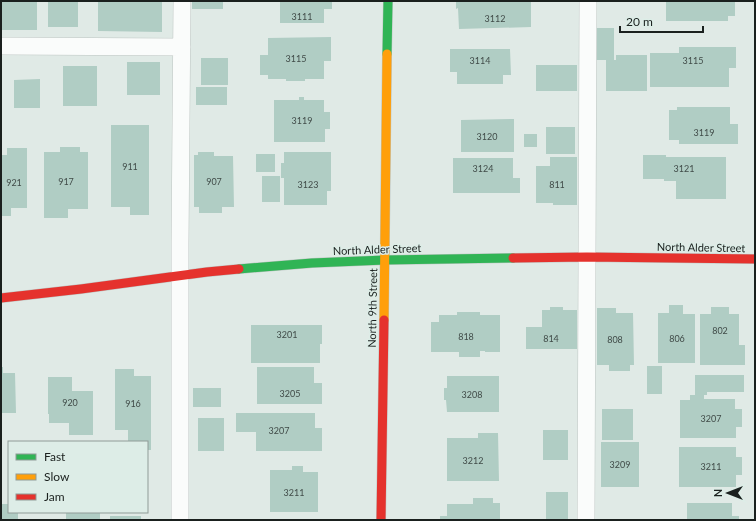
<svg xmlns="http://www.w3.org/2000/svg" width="756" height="521" font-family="Lato,sans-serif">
<rect width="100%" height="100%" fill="#e0eae6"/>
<path fill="#b0cdc4" d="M1,1h36v29h-36z
M48,1h30v26h-30z
M98,1h64v31l-64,-1z
M192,1h31v8h-31z
M280,1h52v8h-8v14h-44z
M456,1h75v26l-72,2 -1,-21 -2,1z
M666,1h69v15h-7v5h-62z
M596,28h18v32h2v-5h31v36h-41v-31h-10z
M331,37v24h-7v18h-19v2h-19v-2h-18v-4h-8v-20h8v-17z
M679,47h57v21h-7v19h-79v-34h29z
M450,49h60l1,26h-8v9h-46v-12h-7z
M201,58h27v27h-27z
M127,62h33v33h-33z
M536,65h41v26h-41z
M63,66h34v40h-34z
M40,79v29h-26v-28z
M196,87h31v18h-31z
M299,97h5v3h20v12h6v17h-5v13h-51v-42h25z
M677,107h53v17h8v20h-59v-4h-10v-30h8z
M514,119v33h-53v-32z
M111,125h38v90h-19v-8h-19z
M546,127h29v27h-29z
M524,134h13v13h-13z
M60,147h20v5h8v57h-20v9h-24v-66h16z
M7,148h20v60h-16v8h-10v-61h6z
M198,152h16v4h19l1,51h-12v6h-23v-6h-5v-52h4z
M284,152h47v39h-4v14h-43v-27h-3v-15h3z
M256,154h19v18h-19z
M643,155h23v2h60v42h-50v-18h-12v-2h-21z
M550,157h27v48h-24v-2h-17v-37h14z
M453,158h60v20h7v15h-67z
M262,176h18v26h-18z
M669,305h14v9h12v49h-37v-50h11z
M550,307h13v3h14v39h-51v-22h16v-17h8z
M711,307h18v7h10v31h6v20h-45v-51h11z
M597,308h19v5h17l1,52h-4v6h-21v-6h-12z
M457,312h23v3h20v37h-15v-1h-5v6h-21v-5h-28v-30h8v-7h18z
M251,325h71v19h-2v19h-69z
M647,366h15v28h-15z
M1,367h2v6h12l1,40h-15z
M257,367h57v16h8v21h-65z
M115,369h19v7h17v74h-4v-8h-19v-12h-13z
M695,375h49v17h-37v3h-12z
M447,376h52v36h-52l-1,-12h-2v-12h3z
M48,377h24v14h21v44h-24v-12h-20v-9h-1z
M193,388h28v19h-28z
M690,395h14v4h31v10h7v18h-6v11h-56v-38h10z
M602,409h31v31h-31z
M236,413h79v15h7v23h-66v-19h-20z
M198,418h26v33h-26z
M543,430h25v30h-25z
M478,433h20l1,48h-52v-43h31z
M601,442h38v45h-38z
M679,447h57v10h6v18h-6v12h-57z
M292,466h11v6h15v40h-48v-42h22z
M546,492h22v28h-22z
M473,498h20v5h7v17h-60v-4h7v-12h26z
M687,503h45v13h7v4h-52z
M1,504h8v8h9v8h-17z
M66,512h34v8h-34z
M110,516h31v4h-31z"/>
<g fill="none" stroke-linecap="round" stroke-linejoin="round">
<g stroke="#bdc5c2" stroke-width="18">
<path id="lane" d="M1,46l181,1
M180,520v-276l2,-243
M586,520l2,-519"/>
</g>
<g stroke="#bdc5c2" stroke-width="10">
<path id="fast" d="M387,54l1,-53
M239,269l73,-6 73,-3 128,-2"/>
</g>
<g stroke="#bdc5c2" stroke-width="10">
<path id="slow" d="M384,320l3,-266"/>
</g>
<g stroke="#bdc5c2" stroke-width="10">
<path id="jam" d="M513,258l74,-1 168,2
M1,298l80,-9 126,-17 32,-3
M381,520l3,-200"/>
</g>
<use href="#lane" stroke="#fafcfb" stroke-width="17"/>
<use href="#fast" stroke="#30b455" stroke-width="9"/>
<use href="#slow" stroke="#ff9f0a" stroke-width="9"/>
<use href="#jam" stroke="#e5322d" stroke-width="9"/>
</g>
<g text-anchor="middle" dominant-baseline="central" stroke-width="3" stroke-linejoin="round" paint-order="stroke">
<g font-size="9" fill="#404b48">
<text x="302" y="16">3111</text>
<text x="495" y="18">3112</text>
<text x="296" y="58">3115</text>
<text x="480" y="60">3114</text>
<text x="693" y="60">3115</text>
<text x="302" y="120">3119</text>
<text x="704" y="132">3119</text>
<text x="487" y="136">3120</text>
<text x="130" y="166">911</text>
<text x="483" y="168">3124</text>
<text x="684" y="168">3121</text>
<text x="66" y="181">917</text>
<text x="214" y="181">907</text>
<text x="14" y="182">921</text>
<text x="308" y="184">3123</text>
<text x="557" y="184">811</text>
<text x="720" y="330">802</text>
<text x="287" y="334">3201</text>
<text x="466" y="336">818</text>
<text x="551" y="338">814</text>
<text x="677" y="338">806</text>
<text x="615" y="339">808</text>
<text x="290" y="393">3205</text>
<text x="472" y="394">3208</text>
<text x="70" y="402">920</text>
<text x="133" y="403">916</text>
<text x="711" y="418">3207</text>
<text x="279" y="430">3207</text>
<text x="473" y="460">3212</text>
<text x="620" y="464">3209</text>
<text x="711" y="466">3211</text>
<text x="294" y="492">3211</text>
</g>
<g font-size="11" fill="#1a201e" stroke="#ddede7">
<text transform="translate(701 247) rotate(1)">North Alder Street</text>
<text transform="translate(377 249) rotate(-2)">North Alder Street</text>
<text transform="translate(372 308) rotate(-89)">North 9th Street</text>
</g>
</g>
<rect width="756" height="521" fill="none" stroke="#1a201e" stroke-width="4"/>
<rect x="8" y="441" width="140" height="72" fill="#ddede7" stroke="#8f9b97"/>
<rect x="16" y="454" width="20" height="6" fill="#30b455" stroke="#8f9b97"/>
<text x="44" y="461" font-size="12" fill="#1a201e">Fast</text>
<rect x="16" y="474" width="20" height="6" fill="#ff9f0a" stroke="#8f9b97"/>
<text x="44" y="481" font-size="12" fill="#1a201e">Slow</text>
<rect x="16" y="494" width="20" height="6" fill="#e5322d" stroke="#8f9b97"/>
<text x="44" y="501" font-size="12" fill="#1a201e">Jam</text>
<g transform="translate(728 493) rotate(270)" stroke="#ddede7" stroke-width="3" paint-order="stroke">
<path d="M0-3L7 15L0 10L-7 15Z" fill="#1a201e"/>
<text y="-6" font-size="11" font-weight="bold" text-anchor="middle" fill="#1a201e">N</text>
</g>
<path d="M620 26v6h83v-6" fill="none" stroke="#1a201e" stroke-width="2"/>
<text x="626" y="26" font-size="12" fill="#1a201e" stroke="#ddede7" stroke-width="3" paint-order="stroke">20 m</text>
</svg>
